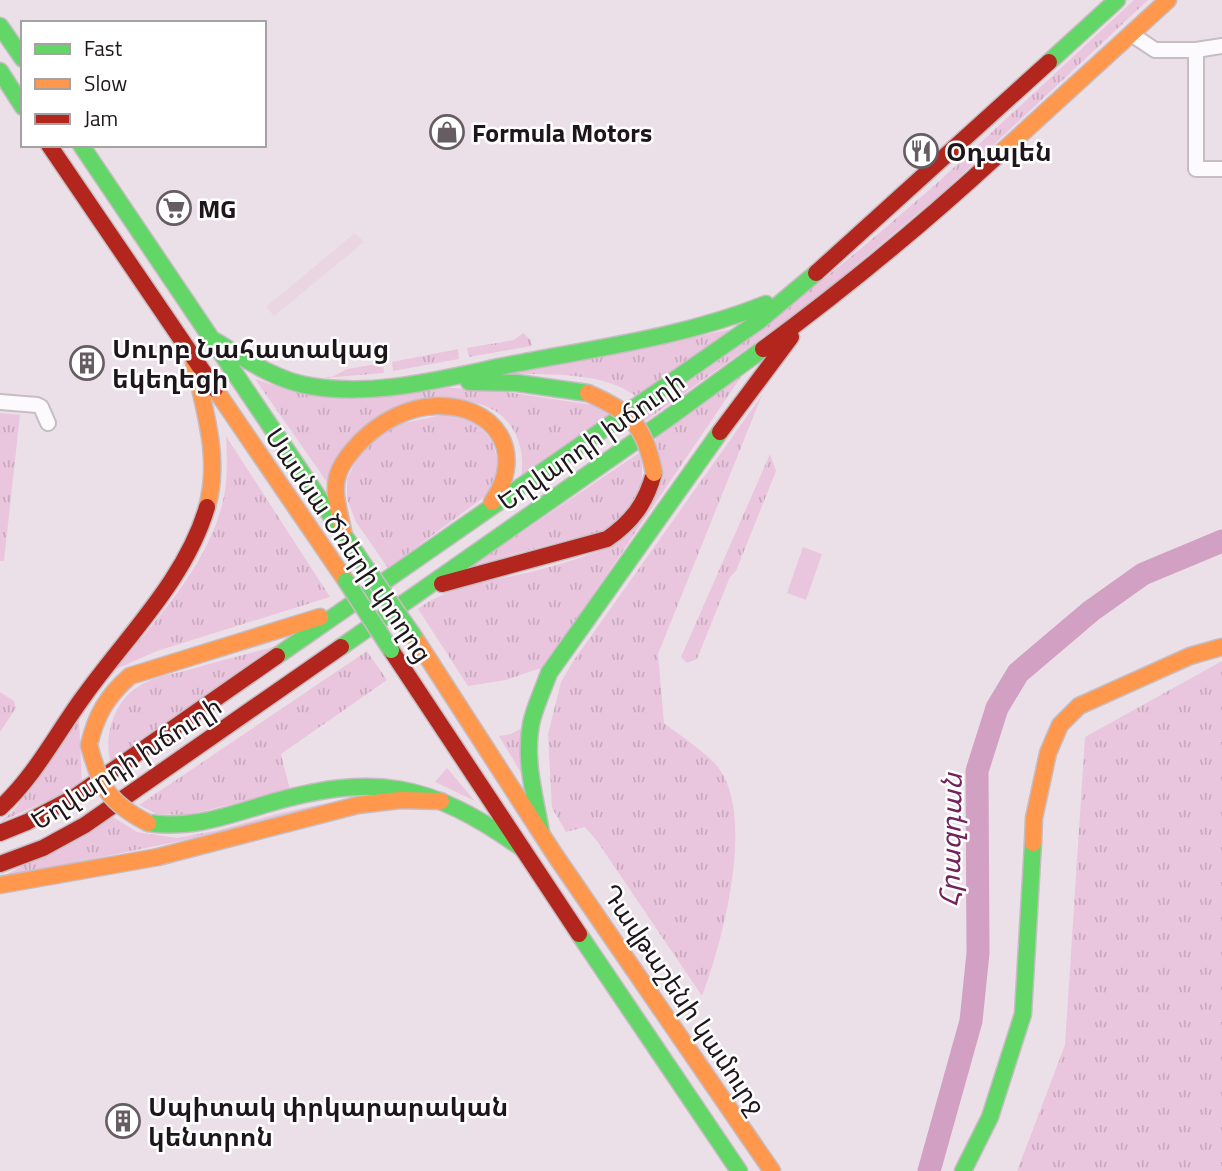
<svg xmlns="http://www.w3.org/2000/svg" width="1222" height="1171" font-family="'Titillium Web','Noto Sans Armenian',sans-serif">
<defs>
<pattern id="grass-tufts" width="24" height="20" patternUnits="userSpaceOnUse" patternTransform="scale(1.75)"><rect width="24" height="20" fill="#eac6de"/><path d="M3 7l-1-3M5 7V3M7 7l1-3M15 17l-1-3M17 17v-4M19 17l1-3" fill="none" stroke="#c8a9be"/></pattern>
</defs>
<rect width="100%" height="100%" fill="#ece0e8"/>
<path fill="#ead5e3" d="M355,233l9,9 -90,74 -8,-9z"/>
<path fill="url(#grass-tufts)" d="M1134,0h14l-206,193 -133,111 -165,118 -5,-8 165,-119 60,-49 71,-61z
M732,329l-95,68c-35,-26 -86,-22 -127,-23z
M523,333l8,7 1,6 -63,11 -2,-9 47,-8z
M458,349l1,10 -66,12 -1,-9z
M383,363l1,10 -60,5 10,-2 13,-7z
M743,374l-199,293 -38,13 -38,6 -50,-77c31,-23 71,-27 108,-36 33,-8 64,-17 94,-31l37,-106z
M255,379l37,12 149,-4 65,5 87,13 23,9 -95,64c6,-33 -10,-68 -46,-75 -17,-3 -37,-1 -55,-1l-91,83z
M762,395l-104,259 6,69c14,11 43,30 54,44 38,50 5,174 -16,229l-105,-155 -12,-14 -19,5 -14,-24 -4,-74 13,-52 11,-19z
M0,413l20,2 -16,146h-4z
M446,414l29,8 17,18 7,25 -12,30 -99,73 -32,-46 -9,-23v-20l10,-21 38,-33z
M226,436l104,161 -173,54 -41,18c41,-51 91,-102 107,-168 5,-21 4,-43 3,-65z
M639,453c11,30 -8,63 -35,77 -11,6 -25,7 -37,10 -31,8 -63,17 -94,25z
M770,454l6,17 -40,100 -6,6 -33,82 -10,4 -6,-6z
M286,644l-175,120c-8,-26 2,-60 25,-76 16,-12 38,-14 56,-19 31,-9 62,-17 94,-25z
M367,651l20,29 -106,74 9,36 -103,25 -31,-1 -17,-9z
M1222,661v510h-205l48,-126 20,-308z
M0,692l14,9 2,7 -16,24z
M79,718l3,67 -82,37 14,-12z
M524,727v51l-25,-42 12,-2z
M447,768l28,33 -40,-19z
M326,803l-73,23 -253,52 113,-61 24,15 40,6 42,-8 58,-16z"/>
<path fill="#eac6de" d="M803,547l19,7 -16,46 -19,-7z"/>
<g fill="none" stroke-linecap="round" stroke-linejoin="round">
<path stroke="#d1a0c2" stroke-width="23" d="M929,1171l42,-150 7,-68 -1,-182 20,-63 21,-35 73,-62 52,-37 79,-33"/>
<g stroke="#c6bdc3" stroke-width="18">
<path id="street" d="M1131,34l24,16h41l26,-4
M1196,50v119h26
M0,402l37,3 4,2 7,16"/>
</g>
<g stroke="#c6bdc3" stroke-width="19">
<path id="fast" d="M0,26l23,33
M1049,62l68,-62
M0,71l23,36
M81,145l285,423
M210,338c31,18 63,42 100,48 70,12 141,-10 209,-23 84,-16 167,-27 247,-59
M469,382l48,1 71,10
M341,647l326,-228 96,-70
M277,656l482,-335 57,-48
M148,823c41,6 76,-6 115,-18 111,-33 166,-23 260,44
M541,832c-6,-35 -17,-72 -10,-108 4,-18 12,-34 18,-51l171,-241
M579,934l160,237
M963,1171l27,-54 33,-103 10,-171"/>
</g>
<g stroke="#c6bdc3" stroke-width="19">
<path id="slow" d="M995,158l173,-158
M194,362c10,48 27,96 13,145
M215,389l131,192
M343,531c-3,-17 -10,-36 -6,-53 3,-14 14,-26 23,-36 20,-20 47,-35 76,-36 59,-2 91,46 56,96
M413,635l142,220 217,316
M89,745c7,-30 18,-49 41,-69l190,-59
M1033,843l1,-25 14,-65 12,-28 19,-19 111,-50 32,-9
M0,885l158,-28 200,-52 42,-5 41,1"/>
</g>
<g stroke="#c6bdc3" stroke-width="19">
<path id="jam" d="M49,145l166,244
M816,273l233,-211
M763,349c80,-59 158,-123 232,-191
M720,432l71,-95
M442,584l165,-45c25,-17 39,-36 47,-66
M391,650l188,284
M0,808c35,-32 56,-74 84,-112 43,-60 102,-117 123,-189
M0,833l27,-11 46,-24 204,-142
M0,864l43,-16 42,-23 256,-178"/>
</g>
<use href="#street" stroke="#fcfafc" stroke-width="14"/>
<use href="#fast" stroke="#63d668" stroke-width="16"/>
<use href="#slow" stroke="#ff974d" stroke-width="16"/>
<use href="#jam" stroke="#b3261e" stroke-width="16"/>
<g stroke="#c6bdc3" stroke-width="19" stroke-linecap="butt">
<path id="fast-bridge" d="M366,568l47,67
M346,581l45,69"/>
</g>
<g stroke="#c6bdc3" stroke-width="19" stroke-linecap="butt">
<path id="slow-bridge" d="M588,393c43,19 57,33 66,80
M89,745c11,42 20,58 59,78"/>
</g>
<use href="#fast-bridge" stroke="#63d668" stroke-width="16"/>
<use href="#slow-bridge" stroke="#ff974d" stroke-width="16"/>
</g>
<defs>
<g id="shop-ring" transform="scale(1.75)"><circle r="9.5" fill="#fff" stroke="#665d63" stroke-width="1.5"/><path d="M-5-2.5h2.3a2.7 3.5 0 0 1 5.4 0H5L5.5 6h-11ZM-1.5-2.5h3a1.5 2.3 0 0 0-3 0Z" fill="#665d63"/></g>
<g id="restaurant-ring" transform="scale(1.75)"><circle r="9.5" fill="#fff" stroke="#665d63" stroke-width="1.5"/><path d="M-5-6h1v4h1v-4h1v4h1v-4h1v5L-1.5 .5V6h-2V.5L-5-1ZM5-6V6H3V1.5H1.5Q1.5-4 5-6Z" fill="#665d63"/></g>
<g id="supermarket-ring" transform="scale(1.75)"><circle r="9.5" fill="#fff" stroke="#665d63" stroke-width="1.5"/><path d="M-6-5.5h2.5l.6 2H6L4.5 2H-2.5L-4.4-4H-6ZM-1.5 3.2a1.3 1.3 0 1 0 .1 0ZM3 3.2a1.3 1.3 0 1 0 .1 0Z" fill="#665d63"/></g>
<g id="building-ring" transform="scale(1.75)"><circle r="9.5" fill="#fff" stroke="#665d63" stroke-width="1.5"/><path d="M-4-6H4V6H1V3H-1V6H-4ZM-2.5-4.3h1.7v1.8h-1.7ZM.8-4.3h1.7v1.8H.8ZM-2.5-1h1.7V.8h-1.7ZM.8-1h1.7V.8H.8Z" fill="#665d63"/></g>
</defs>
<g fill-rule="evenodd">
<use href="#shop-ring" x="447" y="132"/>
<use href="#restaurant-ring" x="921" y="151"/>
<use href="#supermarket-ring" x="174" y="208"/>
<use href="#building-ring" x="87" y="363"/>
<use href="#building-ring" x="123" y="1121"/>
</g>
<g text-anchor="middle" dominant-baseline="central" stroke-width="5" stroke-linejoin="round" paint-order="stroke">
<g font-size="26" font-weight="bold" fill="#1e161b" stroke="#fff" text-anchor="start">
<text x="472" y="132">Formula Motors</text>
<text x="946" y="151">Օդալեն</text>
<text x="198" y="208">MG</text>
<text x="112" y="348">Սուրբ Նահատակաց<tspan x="112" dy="30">եկեղեցի</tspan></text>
<text x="148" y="1106">Սպիտակ փրկարարական<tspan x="148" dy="30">կենտրոն</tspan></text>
</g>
<g font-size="26" fill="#1e161b" stroke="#fff">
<text transform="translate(591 441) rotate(-35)">Եղվարդի խճուղի</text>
<text transform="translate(349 545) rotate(56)">Սասնա Ծռերի փողոց</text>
<text transform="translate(126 763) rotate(-33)">Եղվարդի խճուղի</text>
<text transform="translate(684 999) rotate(56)">Դավթաշենի կամուրջ</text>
</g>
<g font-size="28" font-style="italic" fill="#72235e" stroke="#fff">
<text transform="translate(950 840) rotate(-89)">Հրազդան</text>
</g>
</g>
<rect x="21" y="21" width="245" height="126" fill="#ffffff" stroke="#a5a2a4" stroke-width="2"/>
<rect x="35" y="44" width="35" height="10" fill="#63d668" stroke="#a5a2a4" stroke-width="2"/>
<text x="84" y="56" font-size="21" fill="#1e161b">Fast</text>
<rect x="35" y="79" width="35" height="10" fill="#ff974d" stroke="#a5a2a4" stroke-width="2"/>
<text x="84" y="91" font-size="21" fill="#1e161b">Slow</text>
<rect x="35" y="114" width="35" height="10" fill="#b3261e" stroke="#a5a2a4" stroke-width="2"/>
<text x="84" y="126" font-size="21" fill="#1e161b">Jam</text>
</svg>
